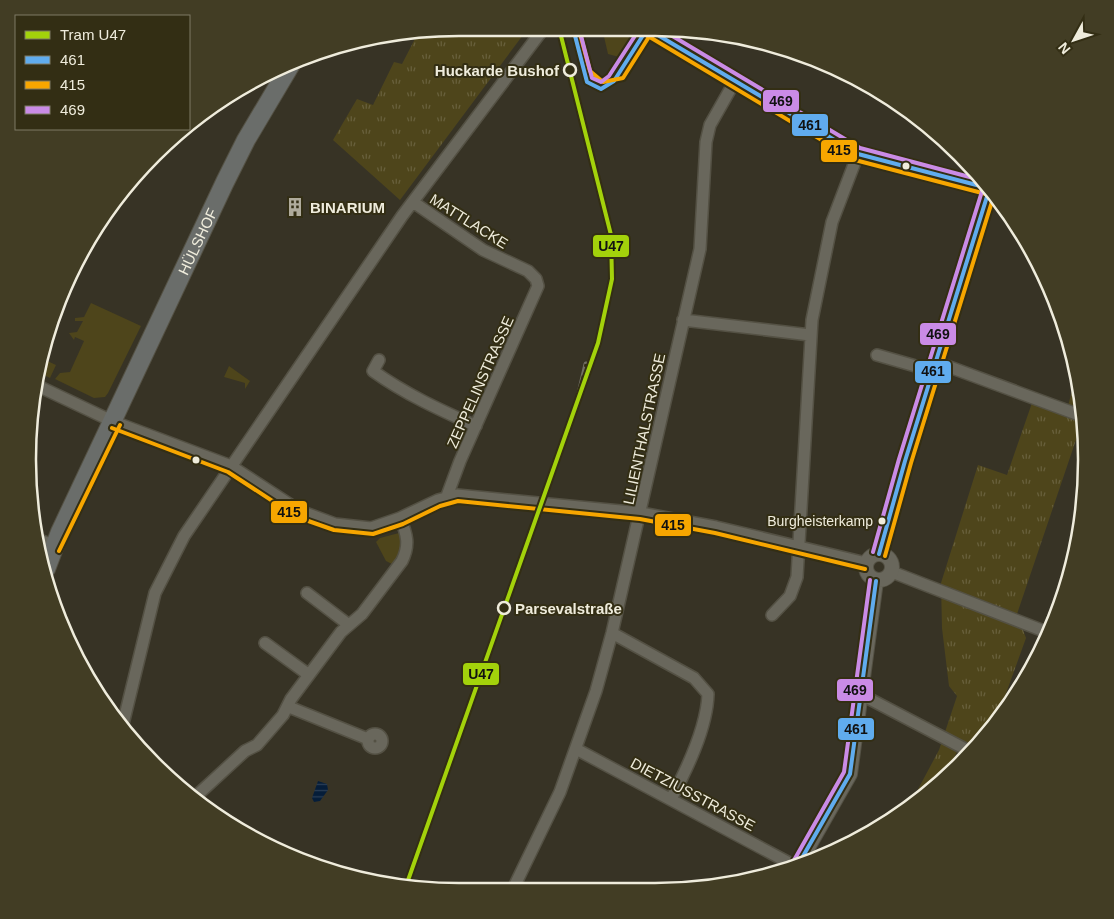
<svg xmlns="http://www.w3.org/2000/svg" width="1114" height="919" font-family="Arial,sans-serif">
<defs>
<pattern id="park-tufts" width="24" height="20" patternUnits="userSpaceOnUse" patternTransform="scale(1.25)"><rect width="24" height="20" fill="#4e451b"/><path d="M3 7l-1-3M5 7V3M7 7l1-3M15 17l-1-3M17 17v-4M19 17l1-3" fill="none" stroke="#68603c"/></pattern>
<pattern id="water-rules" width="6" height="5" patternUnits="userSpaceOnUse" patternTransform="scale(1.25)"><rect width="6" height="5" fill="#051d39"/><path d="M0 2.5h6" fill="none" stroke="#2a3e55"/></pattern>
</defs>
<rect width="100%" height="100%" fill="#373325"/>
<path fill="#4e451b" d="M602,28h21l11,7 -4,11 -11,11 -11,-3z
M91,303l50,23 -33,67 -3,4 -11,1 -39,-19 5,-6 10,-1 14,-31 -9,-4 -1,3 -5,-7 8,-1 6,-11h-8v-3l9,-1z
M43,359l13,6 -6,13 -10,-5z
M229,366l21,15 -5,8v-6l-21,-6z
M399,533c7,12 1,21 -5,32l-8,-4 -10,-19 4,-4z"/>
<path fill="url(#park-tufts)" d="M460,28h57l6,7 -123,165 -67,-60 24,-41 16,6 21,-43 8,2 16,-31z
M1077,372l1,3 4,37 -14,-6z
M1032,403l50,19 -65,192 9,24 -30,83 -11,13 -28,18 -15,27 -34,29 31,-58 18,-54 -8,-10 -7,-58 -1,-45 37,-118 29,10z"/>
<path fill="url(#water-rules)" d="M318,781l9,3 1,6 -8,11 -6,1 -2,-4z"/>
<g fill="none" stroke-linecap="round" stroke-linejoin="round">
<g stroke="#545144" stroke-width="14">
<path id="minor" d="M646,28l212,126 130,34
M413,202l70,48 45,21 8,8 2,7 -78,175 -13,35
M683,320l127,15
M877,355l56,16
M379,360l-6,11c32,23 67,39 103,55
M936,362l146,54
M38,386l76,36 117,44 69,45 35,13 36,4 29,-10 38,-18 19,-5 184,18 75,14 150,36
M892,572l157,61
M307,593l42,32
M772,615l18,-19 7,-19 15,-257 20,-98 26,-68
M612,633l82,45 14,16c-1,34 -21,75 -37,105
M265,643l44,32
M862,695l109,57
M289,707l79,32
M122,728l33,-135 29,-57 218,-320 142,-188
M368 741a7 7 0 1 1 14 0a7 7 0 1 1-14 0Z
M576,749l219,117
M194,798l51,-47 12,-6 26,-30 8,-16 50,-67 21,-18 40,-53c8,-16 5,-27 -2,-43
M512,891l48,-99 36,-101 16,-58 88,-384 6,-107 4,-17 25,-44"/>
</g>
<g stroke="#545144" stroke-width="16">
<path id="tertiary" d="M866 567a13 13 0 1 1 26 0a13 13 0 1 1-26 0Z
M879,554l26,-93 84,-271
M798,865l52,-91 26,-193"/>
</g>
<g stroke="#545144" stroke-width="19">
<path id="secondary" d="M38,542l15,6"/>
</g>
<g stroke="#545144" stroke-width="20">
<g id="primary">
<path id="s1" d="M46,569l14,-37 165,-350 21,-42 44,-74"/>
</g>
</g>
<use href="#minor" stroke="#69675c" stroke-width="11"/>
<use href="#tertiary" stroke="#69675c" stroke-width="14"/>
<use href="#secondary" stroke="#69675c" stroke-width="16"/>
<use href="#primary" stroke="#6a6d6a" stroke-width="18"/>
<g stroke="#726f65" stroke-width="5">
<path id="rail" d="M577,402l9,-38"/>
</g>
<use href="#rail" stroke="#332e14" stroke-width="3" stroke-dasharray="9" stroke-linecap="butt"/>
<g stroke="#332e14" stroke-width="8">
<path id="bus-1" d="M573,28l14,54 14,7 13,-8 33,-52
M646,28l212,126 130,34
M879,554l26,-93 84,-271
M798,865l52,-91 26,-193"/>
</g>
<g stroke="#332e14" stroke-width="8">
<path id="bus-2" d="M579,30l11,41 13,11 20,-4 29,-46
M643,33l212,127 131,34
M112,428l116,44 69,45 37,13 39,4 30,-10 37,-18 18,-5 182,18 75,14 150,36
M59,551l61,-126
M885,556l26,-93 83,-268"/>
</g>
<g stroke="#332e14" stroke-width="8">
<path id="bus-3" d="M579,28l13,50 9,4 8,-6 31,-48
M659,28l201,120 121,32
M873,552l26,-93 84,-271
M793,862l51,-90 26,-192"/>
</g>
<use href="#bus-1" stroke="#60acee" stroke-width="4"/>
<use href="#bus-2" stroke="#f7a600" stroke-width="4"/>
<use href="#bus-3" stroke="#ca8be6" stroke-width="4"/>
<g stroke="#332e14" stroke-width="8">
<path id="tram-1" d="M406,886l192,-543 14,-64 -1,-44 -52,-207"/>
</g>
<use href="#tram-1" stroke="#a3d20b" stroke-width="4"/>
</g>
<defs>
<g id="building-bare" transform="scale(1.5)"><path d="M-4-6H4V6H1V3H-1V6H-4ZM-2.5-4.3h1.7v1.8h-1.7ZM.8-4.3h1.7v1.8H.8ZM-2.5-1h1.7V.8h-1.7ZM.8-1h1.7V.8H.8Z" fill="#afab9c" stroke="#332e14" stroke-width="2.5" paint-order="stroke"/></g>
</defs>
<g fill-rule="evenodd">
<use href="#building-bare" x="295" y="207"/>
</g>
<g fill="#332e14" stroke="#efecdc" stroke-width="2.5">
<circle cx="570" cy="70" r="6"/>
<circle cx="504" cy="608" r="6"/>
</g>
<g fill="#efecdc" stroke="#332e14" stroke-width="2">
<circle cx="906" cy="166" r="4.5"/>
<circle cx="196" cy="460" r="4.5"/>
<circle cx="882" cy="521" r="4.5"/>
</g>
<g text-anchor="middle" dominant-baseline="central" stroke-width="4" stroke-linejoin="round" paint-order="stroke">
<g font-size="14" fill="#efecdc" stroke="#332e14" text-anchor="end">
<text x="873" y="521">Burgheisterkamp</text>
</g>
<g font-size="15" font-weight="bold" fill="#efecdc" stroke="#332e14" text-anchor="end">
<text x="559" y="70">Huckarde Bushof</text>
<text x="515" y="608" text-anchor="start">Parsevalstraße</text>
</g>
<g font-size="15" font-weight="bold" fill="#efecdc" stroke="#332e14" text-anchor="start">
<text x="310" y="207">BINARIUM</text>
</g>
<g font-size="15" fill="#efecdc" stroke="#332e14">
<text transform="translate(469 221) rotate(32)">MATTLACKE</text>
<text stroke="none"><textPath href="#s1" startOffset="361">HÜLSHOF</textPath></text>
<text transform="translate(480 382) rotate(-66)">ZEPPELINSTRASSE</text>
<text transform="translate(644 429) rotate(-78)">LILIENTHALSTRASSE</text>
<text transform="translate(693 794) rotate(28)">DIETZIUSSTRASSE</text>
</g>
</g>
<path d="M0 0H1114V919H0ZM459 36H655A423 423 0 0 1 1078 459V460A423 423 0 0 1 655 883H459A423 423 0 0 1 36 460V459A423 423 0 0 1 459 36Z" fill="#423d24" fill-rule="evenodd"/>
<path fill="none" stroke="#efecdc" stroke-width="2.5" d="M459 36H655A423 423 0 0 1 1078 459V460A423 423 0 0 1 655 883H459A423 423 0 0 1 36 460V459A423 423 0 0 1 459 36Z"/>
<g stroke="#332e14" stroke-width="2">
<rect x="762" y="89" width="38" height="24" rx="5" fill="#ca8be6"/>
<rect x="791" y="113" width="38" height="24" rx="5" fill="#60acee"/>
<rect x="820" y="139" width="38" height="24" rx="5" fill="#f7a600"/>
<rect x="592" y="234" width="38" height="24" rx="5" fill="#a3d20b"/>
<rect x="919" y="322" width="38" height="24" rx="5" fill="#ca8be6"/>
<rect x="914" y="360" width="38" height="24" rx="5" fill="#60acee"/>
<rect x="270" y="500" width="38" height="24" rx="5" fill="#f7a600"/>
<rect x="654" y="513" width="38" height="24" rx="5" fill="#f7a600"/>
<rect x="462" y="662" width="38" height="24" rx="5" fill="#a3d20b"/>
<rect x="836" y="678" width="38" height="24" rx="5" fill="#ca8be6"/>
<rect x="837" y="717" width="38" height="24" rx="5" fill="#60acee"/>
</g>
<g font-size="14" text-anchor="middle" font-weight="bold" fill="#111">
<text x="781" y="106">469</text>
<text x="810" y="130">461</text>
<text x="839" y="155">415</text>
<text x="611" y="251">U47</text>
<text x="938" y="339">469</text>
<text x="933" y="376">461</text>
<text x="289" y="517">415</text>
<text x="673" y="530">415</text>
<text x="481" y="679">U47</text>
<text x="855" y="695">469</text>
<text x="856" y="734">461</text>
</g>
<rect x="15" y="15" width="175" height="115" fill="#332e14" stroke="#7e7a64"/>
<rect x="25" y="31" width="25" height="8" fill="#a3d20b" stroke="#7e7a64"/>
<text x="60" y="40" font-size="15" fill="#efecdc">Tram U47</text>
<rect x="25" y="56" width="25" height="8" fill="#60acee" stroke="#7e7a64"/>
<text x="60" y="65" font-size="15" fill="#efecdc">461</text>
<rect x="25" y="81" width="25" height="8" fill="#f7a600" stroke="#7e7a64"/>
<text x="60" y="90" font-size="15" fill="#efecdc">415</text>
<rect x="25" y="106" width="25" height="8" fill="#ca8be6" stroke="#7e7a64"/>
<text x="60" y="115" font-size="15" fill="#efecdc">469</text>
<g transform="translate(1074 40) rotate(230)" stroke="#332e14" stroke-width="4" paint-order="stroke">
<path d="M0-4L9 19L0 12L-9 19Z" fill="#efecdc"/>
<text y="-8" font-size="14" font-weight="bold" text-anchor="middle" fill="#efecdc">N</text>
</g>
</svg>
